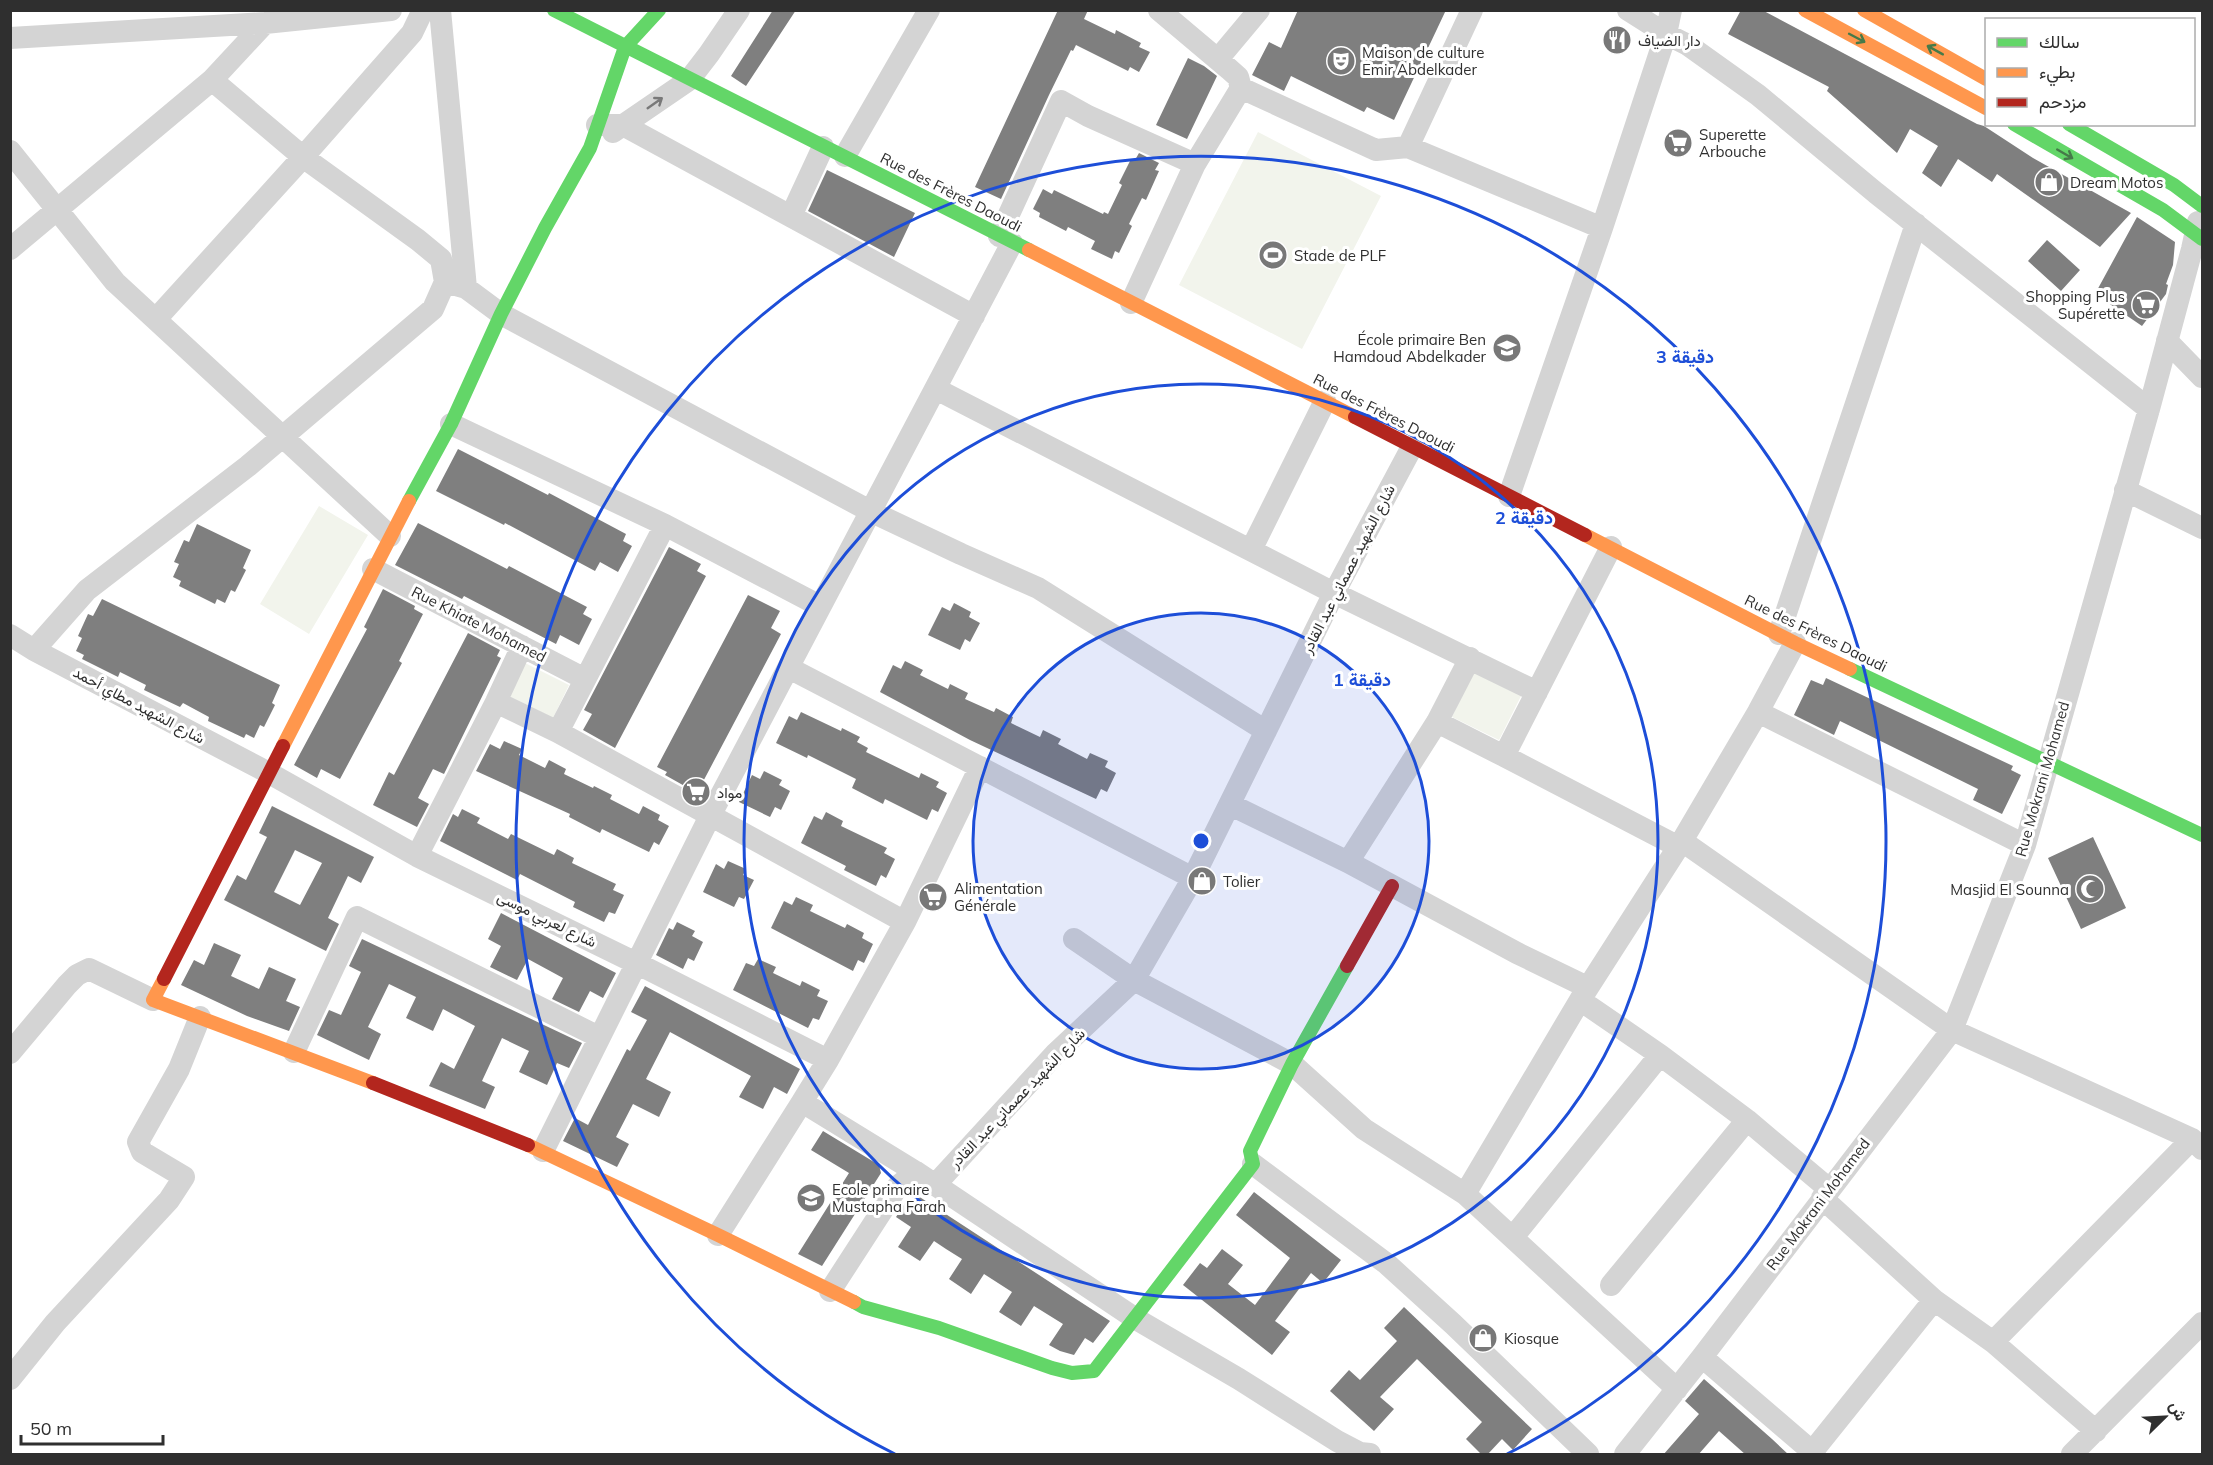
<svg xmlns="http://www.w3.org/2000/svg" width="2213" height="1465" font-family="Mulish,Vazirmatn,sans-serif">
<rect width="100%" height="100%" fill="#fff"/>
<path fill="#f2f4ec" d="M1258,132l123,64 -79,153 -123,-64z
M319,506l49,29 -59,99 -49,-30z
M525,663l44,22 -16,33 -44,-22z
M1476,668l47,24 -24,48 -47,-23z"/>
<path fill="#7f7f7f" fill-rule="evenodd" d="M773,10h23l-50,76 -15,-10z
M1058,10h30l-4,9 31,15 1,-4 25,13 -2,4 11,5 -11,20 -9,-5 -2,4 -52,-26 -3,6 -2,-1 -22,45 -48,104 -26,-12z
M1298,10h148l-52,110 -27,-13 -3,5 -73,-36 -7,15 -32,-16 17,-33 12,6z
M1741,10h21l215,114 7,2 49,32 98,55 -31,34 -103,-73 -5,8 -34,-23 -17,28 -19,-14 16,-27 -28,-17 -13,24 -70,-62 2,-4 -101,-53z
M1188,58l16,8 13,10 -30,63 -31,-14z
M1139,153l20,10 -4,7 4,1 -13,29 -4,-2 -13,26 3,2 -13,27 -4,-2 -3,8 -21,-10 4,-8 -27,-14 -2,4 -27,-14 1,-4 -7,-4 10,-20 9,5 2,-4 49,24 1,-2 4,2 14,-29 -3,-2 12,-24 4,1z
M827,170l88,43 -21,44 -86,-46z
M2137,217l38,25 -2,23 -7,19 2,1 -2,9 -24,32 -47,-32z
M2047,240l33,30 -19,21 -33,-30z
M458,449l90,46 1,-2 77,41 -3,7 9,5 -14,26 -18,-10 -5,9 -90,-48 -1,2 -68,-34z
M418,523l89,46 2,-3 78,41 -4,7 9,5 -13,26 -19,-10 -4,9 -92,-48 -2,3 -67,-34z
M197,524l54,26 -8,18 3,2 -11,22 -4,-2 -6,13 -8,-4 -2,5 -36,-18 2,-5 -8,-4 6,-13 -5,-2 10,-22 5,2z
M669,547l32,17 -4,7 9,5 -91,172 -32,-18 9,-16 -8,-4z
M383,589l32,17 -1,3 9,5 -24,47 3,2 -62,116 -19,-10 -4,9 -23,-13 73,-136 -3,-2z
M748,595l32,16 -9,17 10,6 -84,159 -32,-18 2,-3 -10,-5z
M102,599l178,86 -8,18 3,2 -11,22 -4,-2 -6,13 -8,-4 -2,4 -36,-17 1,-4 -26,-14 -3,4 -36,-17 2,-5 -26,-13 -2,5 -36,-18 2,-4 -8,-4 6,-13 -4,-2 10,-22 5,2z
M954,603l17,9 -2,5 11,6 -10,19 -5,-3 -5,11 -32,-15 14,-28 8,4z
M468,633l32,17 -3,6 4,2 -57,116 -11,-5 -15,29 11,6 -12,23 -44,-22 16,-33 5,3z
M905,661l18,9 -3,5 28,14 2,-5 18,9 -3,6 29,13 2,-4 17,9 -2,6 29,14 3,-7 18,9 -3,5 29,15 3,-6 18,8 -3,6 11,6 -9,19 -6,-3 -5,10 -126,-59 -90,-48 13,-27 8,4z
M1826,678l187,88 -2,4 10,5 -19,39 -29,-14 5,-11 -138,-68 -6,14 -40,-20 17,-35 12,5z
M801,712l40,19 1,-3 18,9 -3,5 11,6 -2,4 53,26 2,-5 18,9 -3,5 11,6 -9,19 -6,-3 -5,11 -42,-21 -2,5 -31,-16 4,-9 -48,-24 -1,3 -31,-15 13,-27 8,4z
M504,741l18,8 -3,6 26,13 4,-8 17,9 -2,5 29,14 1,-2 18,9 -2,4 29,15 4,-8 17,9 -2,5 11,6 -10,19 -5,-3 -5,10 -47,-23 -2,4 -31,-16 1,-3 -94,-43 14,-27 10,5z
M764,771l18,9 -3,5 11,6 -9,19 -6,-3 -5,10 -31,-15 13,-27 8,4z
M272,806l102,51 -13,26 -13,-7 -20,42 11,6 -13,27 -102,-51 13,-25 9,5 21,-43 -8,-4zM295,850l27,13 -22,42 -26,-13z
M462,809l18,9 -3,5 31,16 3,-5 43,21 3,-6 17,9 -2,5 44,21 -3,6 11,5 -9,19 -6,-2 -5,10 -31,-15 2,-5 -55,-28 -3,6 -77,-39 13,-27 5,3z
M826,812l17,9 -2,5 46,22 -3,5 11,6 -9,19 -5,-3 -5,11 -32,-16 2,-4 -45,-23 13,-27 8,4z
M2093,837l33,71 -45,21 -33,-71z
M728,861l18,8 -3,6 11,5 -10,19 -5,-2 -5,10 -31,-15 13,-28 8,5z
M796,897l17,8 -3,6 35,17 2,-4 17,9 -2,5 11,6 -9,19 -6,-3 -5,11 -82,-43 13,-27 8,4z
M501,913l115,60 -13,25 -13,-7 -11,21 -27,-13 11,-21 -35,-19 -11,21 -27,-13 11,-21 -13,-7z
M677,922l18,9 -3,5 11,6 -9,19 -6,-3 -5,11 -27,-14 13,-27 4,2z
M362,939l220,104 -13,25 -12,-5 -10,22 -28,-13 10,-21 -27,-13 -20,43 13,6 -10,22 -56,-23 12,-24 13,7 21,-43 -32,-17 -10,22 -27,-13 10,-21 -27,-13 -21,43 13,7 -12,26 -52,-25 12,-25 12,5 20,-43 -12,-6z
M214,943l27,12 -10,21 28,13 10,-22 27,12 -10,22 14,6 -11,24 -42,-15 -66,-31 13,-25 10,5z
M758,959l18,8 -3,6 27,13 2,-5 18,9 -3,6 11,5 -9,19 -6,-2 -5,10 -75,-38 13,-27 8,3z
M645,986l155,83 -13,25 -13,-7 -11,22 -24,-12 12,-21 -81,-44 -24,47 25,13 -12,25 -26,-13 -17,33 13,7 -12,23 -54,-26 12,-23 13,7 39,-76 3,2 17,-31 -16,-8z
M823,1131l56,34 2,8 -59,93 -24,-12 51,-81 -38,-23z
M912,1192l150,98 48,31 -17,22 -8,-5 -11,17 -14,-4 -11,-6 14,-21 -29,-18 -13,20 -22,-14 13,-20 -28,-18 -13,20 -22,-15 13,-20 -16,-10 -12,-8 -14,20 -22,-14 13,-20 -15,-10z
M1254,1192l87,68 -18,23 -12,-10 -36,48 15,11 -18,23 -89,-70 17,-22 7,5 15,-19 21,16 -15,19 27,21 35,-47 -54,-43z
M1404,1307l128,122 -19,21 -11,-11 -15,16h-5l-16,-16 16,-17 -65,-63 -37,38 14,12 -20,22 -44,-40 19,-21 11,10 37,-39 -13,-13z
M1704,1379l68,60 17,16h-43l-27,-24 -21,24h-35l36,-41 -14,-13z"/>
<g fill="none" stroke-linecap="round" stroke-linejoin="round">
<path stroke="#d4d4d4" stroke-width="22" d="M440,10l26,278
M1159,10l70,59 9,8 3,11
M1628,10l38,24 22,11 70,50 118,98 273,216
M10,38l255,-15 126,-13
M1218,59l41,-49
M597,125h26l351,191
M613,132l76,-52 20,-26 30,-44
M1408,147l64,-137
M10,151l105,131 275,254
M845,156l84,-146
M791,216l32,-69
M999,236l62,-135 27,15 107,48
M10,249l202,-169 53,-57
M445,282l21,6 35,26 369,197 91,43 77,34 228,143
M1131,303l64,-139 46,-76 135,62 32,-3 194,81
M156,319l147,-162 109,-124 11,-23
M2167,341l35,36
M936,389l398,204 203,99
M451,424l214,101 155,81
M2125,490l77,38
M1509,496l93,-268 64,-194 5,-24
M1611,547l-107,209 173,90
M1251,550l74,-149
M373,569l212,110
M1779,634l137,-410
M10,635l24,15 235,123 148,83 219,107 192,97
M34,650l53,-60 161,-124 185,-157 12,-27 -4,-23 -23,-19 -115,-83 -91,-77
M789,668l404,210
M496,702l62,30 347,190
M1758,712l267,133
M1437,722l67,34
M558,732l107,-207
M980,767l-75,155 -77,138 -26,42 114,70 220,147 103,60 98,62 23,12 10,1
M1231,805l117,57 169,91 70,34
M1682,841l270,189 240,109 10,10
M417,856l79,-154 26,-56
M1348,862l89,-140 33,-64
M1074,939l60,41 158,84 72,65 101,65 212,195
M1580,1000l80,55 87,65 82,69
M294,1052l63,-135 242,120
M10,1053l57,-68 10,-10 12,-6 64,31
M543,1151l167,-335 302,-573
M1253,1164l134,100 66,60 135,130
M935,1185l121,-132 78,-73 59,-102 141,-285 78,-146
M1465,1194l115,-194 102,-159 76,-129 37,-69
M1822,1198l112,102 59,42 103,89
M718,1235l84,-133
M1513,1237l147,-182
M1611,1285l136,-165
M830,1291l68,-105 18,-14
M1993,1342l199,-203
M1702,1357l113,97
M10,1379l45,-56 114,-123 15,-23 -42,-25 -4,-10 41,-73 21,-52
M1812,1452l122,-152
M1625,1454l77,-97 250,-327 73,-185 124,-436 43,-160 6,-27
M2072,1454l130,-131"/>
<path stroke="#63d668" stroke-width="14" d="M554,10l475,240
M2014,124l149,86 39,29
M2069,124l105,61 28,21
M409,501l42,-77 50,-110 44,-86 45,-80 35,-101 34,-37
M1850,669l352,166
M854,1302l9,5 76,21 113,40 20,5 22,-2 159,-207 -3,-13 42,-87 55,-98"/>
<path stroke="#ff974d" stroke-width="14" d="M1805,10l181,98
M1864,10l122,69
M1029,250l326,167
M1585,535l210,108 55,26
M283,746l126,-245
M164,979l-11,21 220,83
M528,1145l190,90 136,67"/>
<path stroke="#b3261e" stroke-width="14" d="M1355,417l230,118
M1347,966l45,-80
M164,979l119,-233
M373,1083l155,62"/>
</g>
<defs><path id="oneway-shaft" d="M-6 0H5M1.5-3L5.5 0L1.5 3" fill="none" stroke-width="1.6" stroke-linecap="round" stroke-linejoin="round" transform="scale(1.5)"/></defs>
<g stroke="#467a49">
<use href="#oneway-shaft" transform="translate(1857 38) rotate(28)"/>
<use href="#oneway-shaft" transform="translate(1935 50) rotate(-151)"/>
<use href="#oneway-shaft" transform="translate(2065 154) rotate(30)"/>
</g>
<use stroke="#797979" href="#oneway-shaft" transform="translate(655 103) rotate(-35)"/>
<circle cx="1201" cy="841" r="228" fill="#1d4ed8" fill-opacity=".12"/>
<g fill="none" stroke="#1d4ed8" stroke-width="3">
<circle cx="1201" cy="841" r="228"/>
<circle cx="1201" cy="841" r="457"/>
<path d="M895 1454A685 685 0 1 1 1507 1454"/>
</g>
<defs>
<g id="restaurant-disc" transform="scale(1.5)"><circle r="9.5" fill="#787878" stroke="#fff"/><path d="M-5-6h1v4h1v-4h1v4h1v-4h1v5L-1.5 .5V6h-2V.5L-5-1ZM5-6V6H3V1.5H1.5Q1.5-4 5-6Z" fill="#fff"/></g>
<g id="theatre-disc" transform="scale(1.5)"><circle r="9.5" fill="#787878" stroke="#fff"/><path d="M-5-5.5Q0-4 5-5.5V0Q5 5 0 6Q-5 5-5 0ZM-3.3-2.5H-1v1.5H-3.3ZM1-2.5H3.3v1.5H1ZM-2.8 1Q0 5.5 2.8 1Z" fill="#fff"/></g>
<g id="supermarket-disc" transform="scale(1.5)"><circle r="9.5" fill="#787878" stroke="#fff"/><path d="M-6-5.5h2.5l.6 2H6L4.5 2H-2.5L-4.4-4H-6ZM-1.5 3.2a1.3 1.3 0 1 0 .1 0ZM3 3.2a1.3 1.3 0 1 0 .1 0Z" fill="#fff"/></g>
<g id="shop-disc" transform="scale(1.5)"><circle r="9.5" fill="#787878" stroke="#fff"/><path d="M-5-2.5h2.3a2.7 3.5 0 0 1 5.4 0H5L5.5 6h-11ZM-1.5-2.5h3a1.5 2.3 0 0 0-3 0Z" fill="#fff"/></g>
<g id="stadium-disc" transform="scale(1.5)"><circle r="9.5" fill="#787878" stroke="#fff"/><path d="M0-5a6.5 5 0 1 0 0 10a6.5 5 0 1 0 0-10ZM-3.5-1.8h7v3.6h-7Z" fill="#fff"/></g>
<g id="school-disc" transform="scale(1.5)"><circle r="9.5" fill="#787878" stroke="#fff"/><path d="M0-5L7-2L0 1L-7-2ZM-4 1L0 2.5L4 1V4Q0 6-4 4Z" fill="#fff"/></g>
<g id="mosque-disc" transform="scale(1.5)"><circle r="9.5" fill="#787878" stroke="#fff"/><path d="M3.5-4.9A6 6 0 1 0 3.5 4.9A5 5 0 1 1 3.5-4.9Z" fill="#fff"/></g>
</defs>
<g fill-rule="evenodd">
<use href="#restaurant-disc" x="1617" y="40"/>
<use href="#theatre-disc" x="1341" y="61"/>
<use href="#supermarket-disc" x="1678" y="143"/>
<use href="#shop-disc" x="2049" y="182"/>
<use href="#stadium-disc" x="1273" y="255"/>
<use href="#supermarket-disc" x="2146" y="305"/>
<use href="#school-disc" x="1507" y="348"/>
<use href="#supermarket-disc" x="696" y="792"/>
<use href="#shop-disc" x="1202" y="881"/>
<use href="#mosque-disc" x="2090" y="889"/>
<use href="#supermarket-disc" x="933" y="897"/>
<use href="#school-disc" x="811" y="1198"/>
<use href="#shop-disc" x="1483" y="1338"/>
</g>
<g text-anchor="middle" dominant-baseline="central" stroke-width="6" stroke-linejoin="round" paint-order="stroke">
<g font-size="15" fill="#2f2f2f" stroke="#fff" text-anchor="start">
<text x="1638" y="40">دار الضياف</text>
<text x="1362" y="52">Maison de culture<tspan x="1362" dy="17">Emir Abdelkader</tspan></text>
<text x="1699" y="134">Superette<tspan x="1699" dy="17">Arbouche</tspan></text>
<text x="2070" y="182">Dream Motos</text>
<text x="1294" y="255">Stade de PLF</text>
<text x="2125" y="296" text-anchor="end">Shopping Plus<tspan x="2125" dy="17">Supérette</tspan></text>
<text x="1486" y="339" text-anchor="end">École primaire Ben<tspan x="1486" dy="17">Hamdoud Abdelkader</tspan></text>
<text x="717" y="792">مواد</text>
<text x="1223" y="881">Tolier</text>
<text x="954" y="888">Alimentation<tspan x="954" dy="17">Générale</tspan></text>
<text x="2069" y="889" text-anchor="end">Masjid El Sounna</text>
<text x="832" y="1189">Ecole primaire<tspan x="832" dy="17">Mustapha Farah</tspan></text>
<text x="1504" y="1338">Kiosque</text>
</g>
<g font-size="15" fill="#2f2f2f" stroke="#fff">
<text transform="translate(951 192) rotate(27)">Rue des Frères Daoudi</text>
<text transform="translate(1384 413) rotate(27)">Rue des Frères Daoudi</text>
<text transform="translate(1348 569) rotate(-63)">شارع الشهيد عصماني عبد القادر</text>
<text transform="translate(479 624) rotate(27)">Rue Khiate Mohamed</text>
<text transform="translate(1816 633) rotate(26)">Rue des Frères Daoudi</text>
<text transform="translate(139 705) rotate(28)">شارع الشهيد مطاي أحمد</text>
<text transform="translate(2042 779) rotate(-74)">Rue Mokrani Mohamed</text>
<text transform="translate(547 919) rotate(26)">شارع لعربي موسى</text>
<text transform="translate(1017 1098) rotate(-46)">شارع الشهيد عصماني عبد القادر</text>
<text transform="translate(1818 1204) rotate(-53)">Rue Mokrani Mohamed</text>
</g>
</g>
<circle cx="1201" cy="841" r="9" fill="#1d4ed8" stroke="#fff" stroke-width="3"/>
<g font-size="18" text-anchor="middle" font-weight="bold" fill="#1d4ed8" stroke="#fff" stroke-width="6" stroke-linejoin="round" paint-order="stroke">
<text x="1685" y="363">3 دقيقة</text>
<text x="1524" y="524">2 دقيقة</text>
<text x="1362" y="686">1 دقيقة</text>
</g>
<rect width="2213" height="1465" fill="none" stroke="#2f2f2f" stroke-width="24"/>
<rect x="1985" y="18" width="210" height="108" fill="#ffffff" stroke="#acacac" stroke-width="1.5"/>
<rect x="1997" y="38" width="30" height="9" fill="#63d668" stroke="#acacac" stroke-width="1.5"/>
<text x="2039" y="48" font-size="18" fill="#2f2f2f">سالك</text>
<rect x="1997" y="68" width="30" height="9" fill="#ff974d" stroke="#acacac" stroke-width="1.5"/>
<text x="2039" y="78" font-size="18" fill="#2f2f2f">بطيء</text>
<rect x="1997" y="98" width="30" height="9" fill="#b3261e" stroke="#acacac" stroke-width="1.5"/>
<text x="2039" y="108" font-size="18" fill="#2f2f2f">مزدحم</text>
<g transform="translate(2165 1417) rotate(66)" stroke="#ffffff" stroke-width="4.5" paint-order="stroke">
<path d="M0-4.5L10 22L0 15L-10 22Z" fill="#2f2f2f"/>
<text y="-9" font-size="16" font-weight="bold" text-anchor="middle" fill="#2f2f2f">ش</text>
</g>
<path d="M21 1435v9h142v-9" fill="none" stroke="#2f2f2f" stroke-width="3"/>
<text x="30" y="1435" font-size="18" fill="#2f2f2f" stroke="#ffffff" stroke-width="4.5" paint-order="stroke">50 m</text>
</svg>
